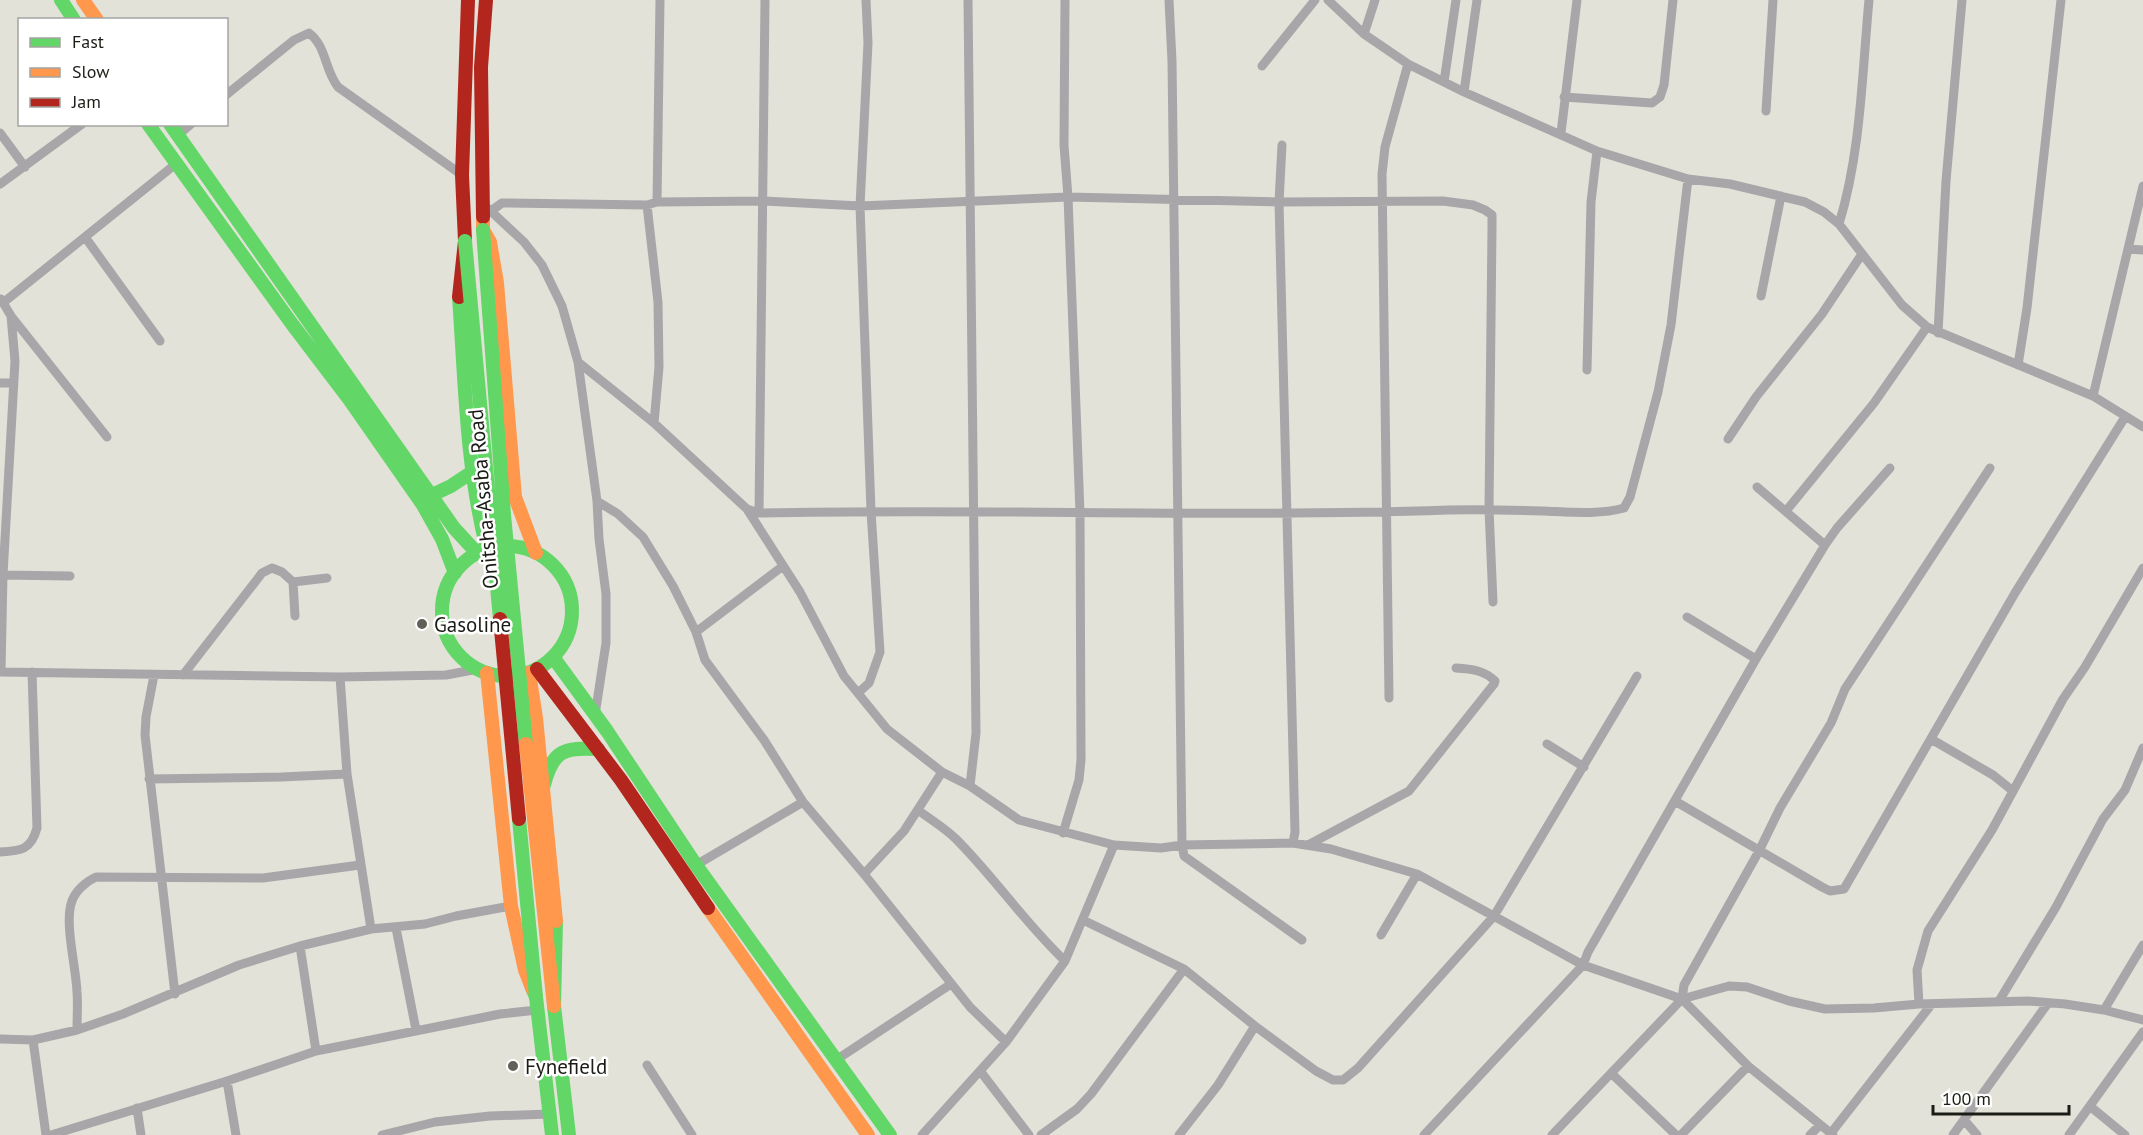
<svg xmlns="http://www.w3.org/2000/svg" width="2143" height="1135" font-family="'PT Sans',sans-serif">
<rect width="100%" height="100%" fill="#e2e2d8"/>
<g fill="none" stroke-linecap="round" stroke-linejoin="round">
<path stroke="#a9a6aa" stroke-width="9" d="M968,0l8,733 -6,53
M1169,0l3,61 10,784 2,11 118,84
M1328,0l36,34 44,30 56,28 133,59 91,28 42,5 75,18 19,10 15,12 63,81 25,22 166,69 50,31
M1364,34l11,-34
M1262,66l53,-66
M1444,82l12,-82
M1464,92l13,-92
M226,95l68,-55 15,-7c18,14 15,36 29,54l124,88
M1564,97l88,6 8,-6 4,-12 9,-85
M1766,111l7,-111
M0,133l25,34
M1561,133l16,-133
M178,135l13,-11
M1282,145l-3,57 16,630 -2,11
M0,184l82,-60
M657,202l3,-202
M482,203l42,39 18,23 20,41 16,56 76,61 93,86 53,83 44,84 43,53 55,43 28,14 49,34 95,25 47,3 21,-3 111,-2 38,6 86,25 166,91 99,34 66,67 85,69
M647,205l11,97 1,65 -5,56
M491,211l11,-8 145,2 10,-3 107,-1 96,5 208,-9 211,5 164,-1 30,4 12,5 7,5v13l-3,281 4,93
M1839,224c22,-72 23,-150 30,-224
M85,237l75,104
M2128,249l15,1
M1761,296l20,-100
M1,299l10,17 96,121
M4,302l173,-139
M1938,333l8,-152 16,-181
M578,362l19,139 21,13 25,23 30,49 23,46 9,28 59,80 39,62 61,72 106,133 36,35
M2018,365l9,-57 34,-308
M1587,370l4,-168 6,-51
M0,383h12
M2093,396l50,-210
M1728,439l28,-42 66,-83 40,-60
M1757,487l68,58
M747,509l12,4c230,-5 459,5 689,-3 32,-1 63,0 95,1 26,1 56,4 81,-3l6,-11 28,-105 13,-67 17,-146
M1786,511l88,-108 53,-76
M759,513l6,-513
M0,575l70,1
M293,582l34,-4
M1687,617l69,42
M696,632l87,-66
M0,672l340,5 106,-2 32,-6
M1,672l2,-97 12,-214 -4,-45
M154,675l-8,42 -1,18 30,259
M183,675l79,-102 10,-5 10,4 11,10 2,34
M340,677l7,97 24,155
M858,693l11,-10 11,-31 -9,-141 -11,-305 8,-163 -2,-43
M1389,698l-7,-524 3,-27 23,-83
M595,715l11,-72v-49l-7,-55 -2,-38
M1931,739l62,36 20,16
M1547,744l37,23
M149,779l132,-2 66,-3
M1675,801l147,86 8,4 14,-2 171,-296 110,-176
M918,810c13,10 27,18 38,29 38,38 69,84 109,122
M1063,833l16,-53 2,-20 -1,-247 -12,-316 -4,-52 1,-145
M1308,845l101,-54 85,-107 1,-3c-11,-11 -24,-12 -39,-13
M0,852c21,-1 31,-2 37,-24l-5,-156
M696,865l107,-63
M864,874l40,-43 38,-59
M1083,920l101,49 71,57 61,45 17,9h10l15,-12 136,-152 143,-240
M396,928l20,102
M1381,935l36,-61
M300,946l16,105
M1682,999l2,-14 75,-134 21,-43 51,-85 14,-34 145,-221
M1999,1001l57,-94 47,-88 22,-29 18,-42
M1919,1004l-2,-34 11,-39 64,-101 71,-131 22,-32 58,-99
M2104,1010l39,-65
M77,1030c0,-13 1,-26 0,-38 -1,-25 -12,-66 -6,-88 3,-12 14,-22 25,-27l167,1 97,-13
M0,1039l33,1 44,-10 46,-16 116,-49 61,-19 71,-17 54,-5 31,-8 55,-10
M33,1040l13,95
M836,1060l115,-76
M647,1065l45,70
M981,1072l48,63
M1611,1073l65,62
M227,1081l9,54
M2091,1107l34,28
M137,1108l4,27
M1965,1121l12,14
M1831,1133l100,-128
M51,1135l176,-54 89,-30 184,-37 37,-4
M382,1135l53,-13 55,-6 60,-2
M922,1135l84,-93 59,-81 49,-116
M1041,1135l36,-26 14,-15 93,-125
M1179,1135l39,-50 37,-59
M1424,1135l159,-170 5,-13 168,-293 69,-114 12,-17 53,-60
M1552,1135l130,-136 47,-13 18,1 42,14 36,8 49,-1 45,-4 109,-3 37,3 39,6 39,10
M1681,1135l67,-69
M1810,1135l10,-10
M1953,1135l95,-132
M2069,1135l74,-103"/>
<path stroke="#63d668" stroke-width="14" d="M61,0l13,20
M148,124l144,200 57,75 74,106 19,34 13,34
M170,124l284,404 23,25
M459,297c6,84 7,170 28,252
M432,495l19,-9 21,-14
M442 611a65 65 0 1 1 130 0a65 65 0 1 1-130 0Z
M553,657l54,74 89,134 194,270
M544,785c9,-35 20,-38 54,-36
M556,921l-2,85 15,129
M532,988l4,9 16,138"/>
<path stroke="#ff974d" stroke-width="14" d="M83,0l14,20
M483,217v13l7,12 7,41 18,214 21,56
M487,673l24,233 14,64 7,18
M529,673l7,45 20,203
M708,908l160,227"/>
<path stroke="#b3261e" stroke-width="14" d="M483,217l-2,-150 5,-67
M459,297l6,-56 -3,-66 6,-175
M537,669l84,111 87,128"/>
<path stroke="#63d668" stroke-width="14" d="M483,230l21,285 22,229
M465,241l35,378
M519,819l17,178"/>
<path stroke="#ff974d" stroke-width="14" d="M526,744l28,262"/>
<path stroke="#b3261e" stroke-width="14" d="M500,619l19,200"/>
</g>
<g fill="#616159" stroke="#fff" stroke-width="2">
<circle cx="422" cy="624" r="6"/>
<circle cx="513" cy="1066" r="6"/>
</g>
<g text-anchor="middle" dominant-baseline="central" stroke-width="5" stroke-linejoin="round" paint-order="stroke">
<g font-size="21" fill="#1b1c15" stroke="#fff">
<text transform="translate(483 499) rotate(-95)">Onitsha-Asaba Road</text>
</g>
<g font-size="21" fill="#1b1c15" stroke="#fff" text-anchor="start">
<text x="434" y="624">Gasoline</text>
<text x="525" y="1066">Fynefield</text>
</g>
</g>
<rect x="18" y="18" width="210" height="108" fill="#ffffff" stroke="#a4a4a1" stroke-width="1.5"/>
<rect x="30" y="38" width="30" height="9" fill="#63d668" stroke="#a4a4a1" stroke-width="1.5"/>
<text x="72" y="48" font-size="18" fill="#1b1c15">Fast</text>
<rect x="30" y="68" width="30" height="9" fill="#ff974d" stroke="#a4a4a1" stroke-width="1.5"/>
<text x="72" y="78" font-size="18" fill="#1b1c15">Slow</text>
<rect x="30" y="98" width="30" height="9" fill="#b3261e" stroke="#a4a4a1" stroke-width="1.5"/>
<text x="72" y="108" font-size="18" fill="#1b1c15">Jam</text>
<path d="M1933 1105v9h136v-9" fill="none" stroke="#1b1c15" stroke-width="3"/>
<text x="1942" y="1105" font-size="18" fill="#1b1c15" stroke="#ffffff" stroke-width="4.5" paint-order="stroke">100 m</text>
</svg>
